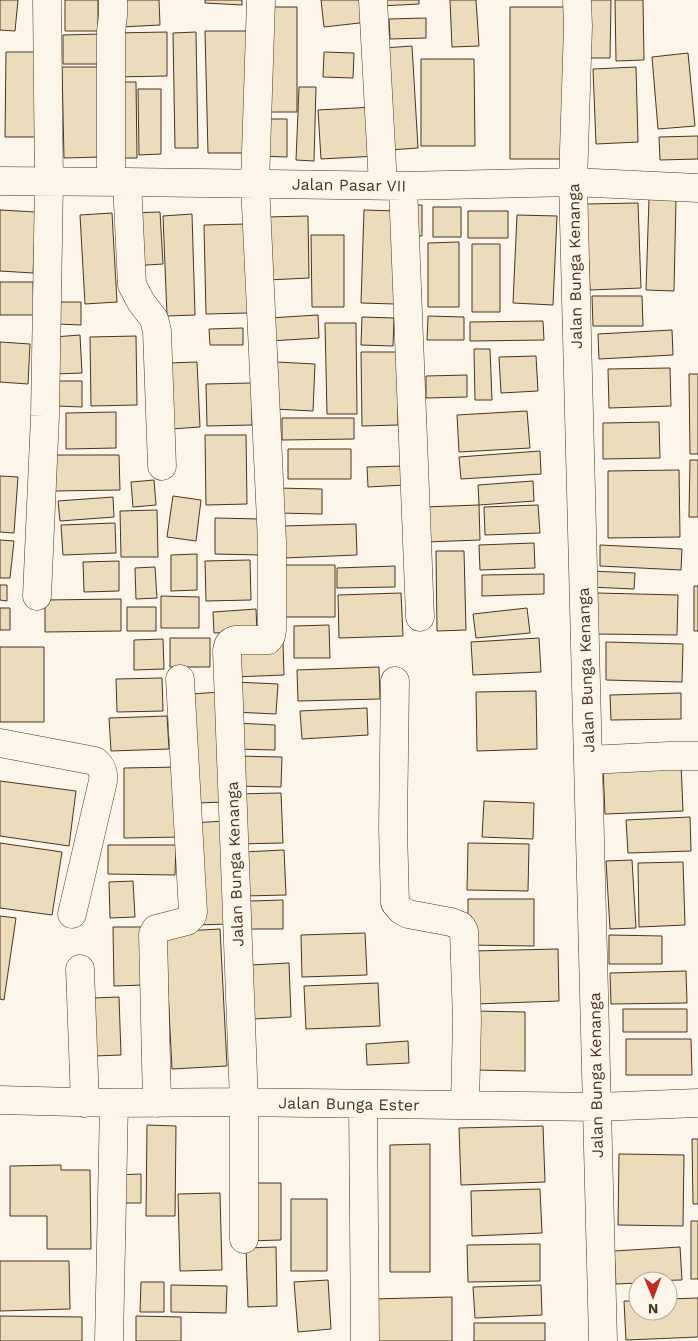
<svg xmlns="http://www.w3.org/2000/svg" width="698" height="1341" font-family="'Work Sans',sans-serif">
<rect width="100%" height="100%" fill="#fbf6e9"/>
<path fill="#ecdcbc" stroke="#4a3520" d="M0,0h18l-3,31 -15,-1z
M65,0h33v31h-33z
M119,0h40l1,25 -39,2z
M205,0h37v5l-37,-2z
M321,0h45l2,22 -44,5z
M380,0h39v4l-39,2z
M450,0h26l3,46 -27,1z
M588,0h23l-1,58h-23z
M615,0h28l1,60 -28,1z
M263,7h34v105h-35z
M510,7h55v152h-55z
M426,18v20l-36,1 -1,-20z
M205,31h44l2,122h-43z
M167,32v44l-52,1v-44z
M196,32l2,116h-23l-2,-115z
M101,34v30h-38v-29z
M412,46l6,102 -29,2 -6,-102z
M6,52h34l-1,85h-34z
M324,52l30,1 -1,25 -30,-1z
M688,53l7,73 -37,3 -6,-72z
M421,59h53l1,87h-54z
M62,67h39l1,90 -38,1z
M636,67l2,75 -42,2 -3,-75z
M114,82h22l1,76h-22z
M299,87h17l-2,74 -18,-1z
M138,89h23v65l-22,1z
M374,107l3,49 -56,3 -3,-49z
M258,119h29v38l-29,-1z
M698,136v23l-38,1 -1,-23z
M649,198l27,1 -2,92 -28,-1z
M638,203l3,85 -51,2 -4,-86z
M407,205h15v31h-15z
M433,207h28v30h-28z
M0,210l36,2 -3,61 -33,-2z
M364,210l33,1 -2,93 -34,-1z
M468,211h40v27h-40z
M160,212l3,52 -32,2 -2,-53z
M112,213l5,89 -32,2 -5,-89z
M192,214l3,101 -28,1 -4,-100z
M517,215l40,1 -4,89 -40,-2z
M308,216l1,62 -42,2 -1,-63z
M246,224l2,89 -42,1 -2,-89z
M311,235h33v72h-32z
M459,242v65h-31v-64z
M472,244h28v68h-28z
M0,282h33l1,33h-34z
M592,296h50l1,30h-50z
M58,302h23v23l-24,-1z
M318,315l1,23 -49,3 -1,-23z
M428,316l36,1v23h-37z
M362,317l32,1 -1,28 -32,-1z
M543,321l1,19 -74,1v-19z
M325,323h31l1,91h-30z
M243,328v17h-33l-1,-16z
M672,330l1,25 -74,4 -1,-25z
M80,335l2,38 -26,1 -2,-37z
M136,336l1,69 -46,1 -1,-69z
M0,342l30,2 -2,40 -28,-2z
M474,349h16l2,51h-17z
M361,352h37v73l-36,1z
M536,356l2,35 -37,2 -2,-36z
M197,362l3,65 -29,2 -3,-66z
M276,362l39,2 -2,47 -39,-2z
M670,368l1,38 -62,2 -1,-39z
M689,374h9v80h-8z
M467,375v22l-41,1v-22z
M58,381h24v26l-24,-1z
M252,383v42l-45,1 -1,-42z
M527,411l3,37 -71,4 -2,-37z
M116,412v36l-50,1v-36z
M282,418h72v21l-72,1z
M659,422l1,36 -57,1v-36z
M205,435h41l1,69 -41,1z
M288,449h63v30h-63z
M540,451l1,23 -80,5 -2,-22z
M54,455h65l1,35 -66,1z
M690,460h8v57h-9z
M403,466l1,19 -36,2 -1,-20z
M679,470l1,67 -72,1v-67z
M0,476l18,1 -4,56 -14,-1z
M154,480l2,25 -23,2 -2,-25z
M533,481l1,20 -55,4 -1,-20z
M277,488l45,1v25l-45,-1z
M173,496l28,4 -5,41 -29,-4z
M113,497l1,20 -54,4 -2,-20z
M479,505l1,35 -55,2 -1,-35z
M538,505l2,28 -55,2 -1,-28z
M157,510l1,47h-37l-1,-46z
M215,518l45,1v36l-45,-1z
M115,523l1,30 -53,2 -2,-30z
M356,524l1,31 -73,3 -1,-32z
M0,540l14,1 -4,37h-10z
M534,543l1,25 -55,2 -1,-25z
M600,545l82,4 -1,21 -81,-4z
M436,551h28l2,79 -29,1z
M197,554v36l-26,1v-36z
M250,560l1,40 -45,1 -1,-40z
M119,561v30l-35,1 -1,-30z
M277,565h58v52h-58z
M395,566v21l-58,1v-20z
M155,567l2,31 -21,1 -1,-31z
M591,571l44,2 -1,16 -44,-2z
M544,574v20l-62,2v-21z
M0,585h7v16l-7,-1z
M694,586h4v45h-4z
M401,593l2,43 -64,2 -1,-43z
M597,593l81,2 -1,40 -80,-1z
M161,596l38,1v31h-38z
M121,599v32l-76,1v-32z
M127,607h29v24h-29z
M0,608h10v22h-10z
M527,608l3,25 -54,5 -3,-24z
M256,609l1,22 -43,2 -1,-21z
M329,625l1,33h-36v-32z
M170,638h40v29h-40z
M539,638l2,34 -68,3 -2,-33z
M163,639l1,30 -30,1v-30z
M283,642l1,33 -51,2 -1,-34z
M606,642l77,2 -1,38 -76,-2z
M0,647h44v75h-44z
M379,667l1,32 -82,2 -1,-31z
M162,678l1,33 -46,1 -1,-33z
M235,682l43,2 -2,30 -43,-2z
M536,691l1,58 -60,2 -1,-59z
M220,692l5,110 -28,1 -5,-109z
M681,693v26l-70,1 -1,-25z
M367,708l1,27 -66,4 -2,-28z
M167,716l2,33 -58,2 -2,-33z
M236,723l39,2v25l-40,-1z
M233,756l49,1 -1,30 -49,-1z
M681,763l2,48 -78,3 -2,-47z
M182,767v70l-58,1v-70z
M0,781l76,10 -7,55 -69,-10z
M281,793l2,50 -46,1 -2,-50z
M484,801l50,2 -1,36 -51,-2z
M690,817l1,34 -63,2 -2,-33z
M225,821l4,103 -34,1 -4,-102z
M0,843l62,9 -10,63 -52,-7z
M468,843l61,1 -1,47 -61,-1z
M108,845h68l-1,30 -67,-1z
M284,850l2,45 -42,1 -1,-44z
M632,860l4,68 -26,1 -4,-68z
M683,862l2,63 -46,2 -1,-64z
M133,881l2,36 -25,1 -1,-36z
M468,899h66v47l-66,-1z
M283,900v29h-32l-1,-28z
M0,916l16,2 -12,82 -4,-1z
M113,927h29l1,58 -29,1z
M220,929l7,137 -55,3 -7,-137z
M365,933l2,42 -65,2 -1,-42z
M609,935l53,1v28h-53z
M558,949l1,52 -84,3 -2,-53z
M289,963l2,54 -38,2 -2,-54z
M686,971l1,32 -76,1 -1,-31z
M378,983l2,43 -74,3 -2,-43z
M119,997l2,58 -27,1 -2,-58z
M623,1009h64v23h-64z
M474,1011l51,1v59l-51,-1z
M626,1039h65l1,36h-66z
M408,1041l1,22 -42,2 -1,-21z
M147,1125l29,1 -1,90h-29z
M543,1126l2,56 -84,3 -2,-57z
M692,1139h6v65h-5z
M430,1144v128h-40v-127z
M619,1154l65,1 -1,71 -65,-1z
M61,1165v5h29l1,79h-44v-33h-37v-50z
M141,1174v29h-26l-1,-28z
M246,1183h35v57l-34,1z
M540,1189l2,44 -70,3 -1,-45z
M220,1193l2,77 -42,1 -2,-77z
M291,1199h36v72h-36z
M691,1221h7v58h-7z
M540,1244v37l-72,1 -1,-37z
M276,1247l1,59 -29,1 -2,-59z
M680,1247l2,33 -44,1v2l-22,1 -2,-33z
M0,1261h69l1,48 -70,2z
M328,1280l3,49 -33,3 -4,-50z
M141,1282h23v30h-24z
M171,1285l56,1 -1,27 -55,-1z
M541,1285l1,30 -67,3 -2,-31z
M452,1297v44h-79l-1,-42z
M698,1298v39l-72,3 -2,-39h14v10h30v-12z
M0,1316l82,1v24h-82z
M136,1316l45,1v24h-45z
M474,1323h71v18h-71z"/>
<g fill="none" stroke-linecap="round" stroke-linejoin="round">
<g stroke="#4a3520" stroke-width="29">
<path id="minor" d="M373,0l10,185
M577,0l1,26 -5,156 30,1159
M0,181l127,1 276,4 170,-4 125,6
M111,182v-150l2,-17v-15
M127,182l5,103 9,17 13,17 3,12 5,135
M403,186l17,431
M37,596l8,-180 4,-234 -2,-182
M395,681l-2,147 2,75 6,7 7,4 43,8 10,4 3,5 3,89 -2,85
M0,743l95,18c7,6 9,11 8,20l-31,133
M588,760l81,-4h29
M80,969l5,134
M0,1100l114,3 130,-1 353,5 101,-4
M157,1103l-4,-169 3,-5 31,-8 5,-5 1,-4 -13,-233
M363,1105l2,236
M244,1239v-137l-17,-451c1,-7 2,-9 8,-11h33l3,-4 1,-6v-88l-17,-358 6,-184
M109,1341l5,-238"/>
</g>
<use href="#minor" stroke="#fbf6e9" stroke-width="28"/>
</g>
<g text-anchor="middle" dominant-baseline="central" stroke-width="4" stroke-linejoin="round" paint-order="stroke">
<g font-size="16" fill="#4a3520" stroke="#fbf6e9">
<text transform="translate(349 185) rotate(1)">Jalan Pasar VII</text>
<text transform="translate(575 266) rotate(-91)">Jalan Bunga Kenanga</text>
<text transform="translate(586 670) rotate(-92)">Jalan Bunga Kenanga</text>
<text transform="translate(235 864) rotate(-92)">Jalan Bunga Kenanga</text>
<text transform="translate(596 1075) rotate(-91)">Jalan Bunga Kenanga</text>
<text transform="translate(349 1104) rotate(1)">Jalan Bunga Ester</text>
</g>
</g>
<g transform="translate(653 1296) rotate(179)"><circle r="24" fill="#fbf6e9" stroke="#b4a999"/>
<path d="M0-4L9 19L0 12L-9 19Z" fill="#c62828"/>
<text y="-8" font-size="14" font-weight="bold" text-anchor="middle" fill="#4a3520">N</text>
</g>
</svg>
